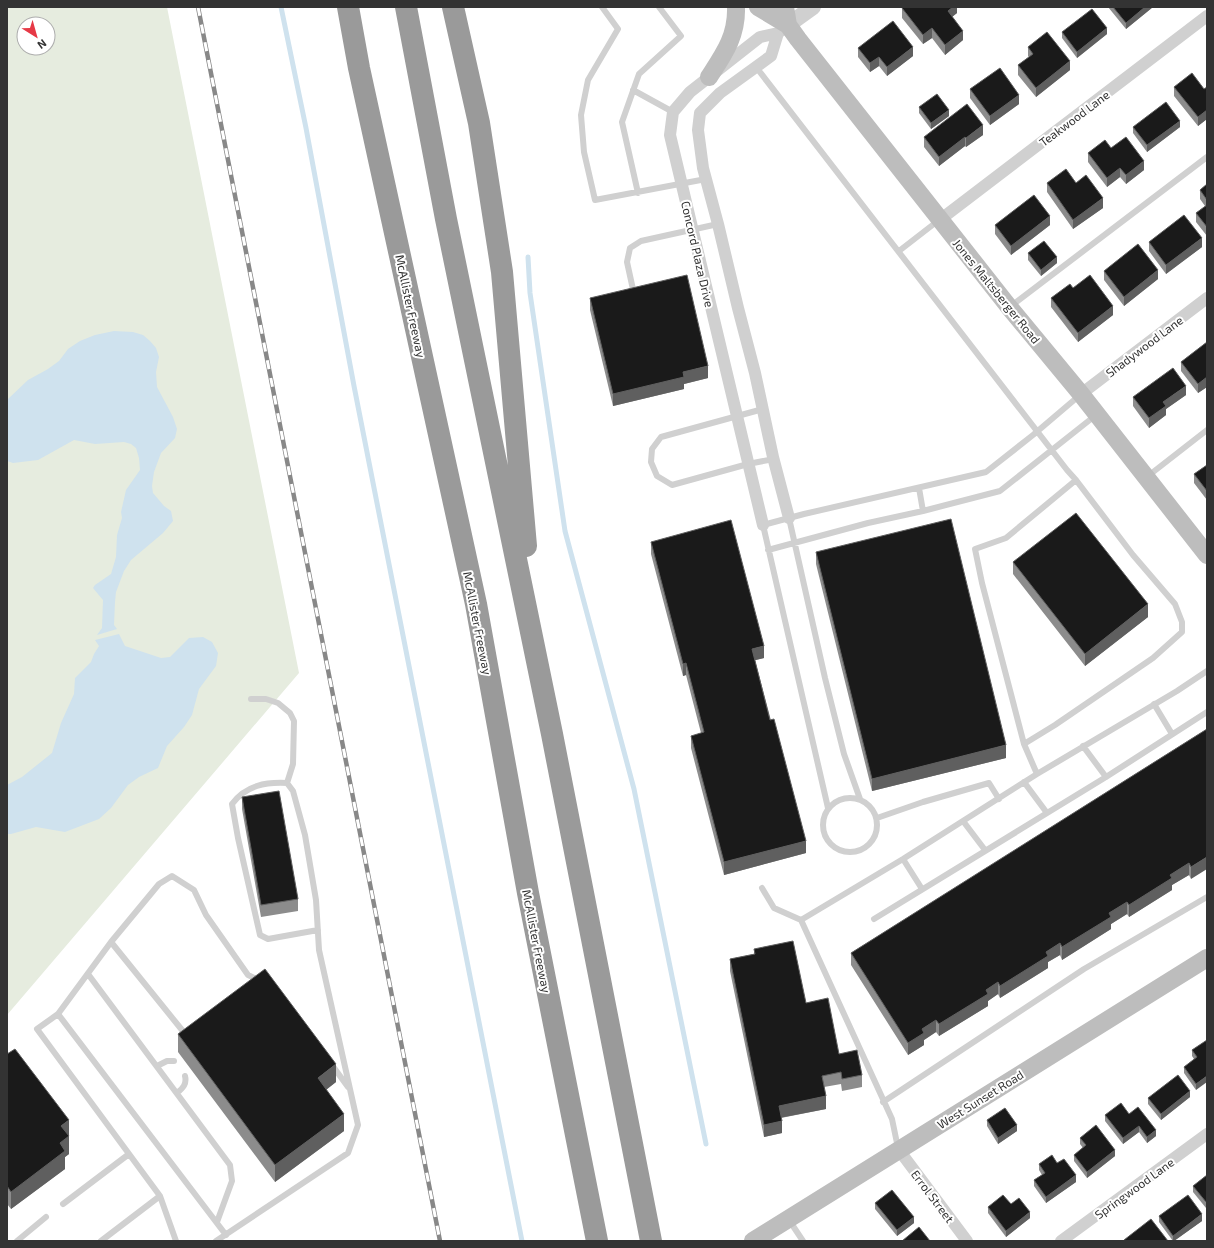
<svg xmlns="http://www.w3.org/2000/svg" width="1214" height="1248" font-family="'Exo 2',sans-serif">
<rect width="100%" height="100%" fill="#fff"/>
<path fill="#e6ecdf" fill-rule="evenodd" d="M7,7h160l132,666 -292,342zM24,24h24v24h-24z"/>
<path fill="#cfe2ee" d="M114,331l19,1 10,3 7,6 6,7 3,9 -3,15 1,15 16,30 4,12 -2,9 -14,15 -7,19 -2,14 1,7 11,13 7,5 2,10 -10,12 -32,27 -7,11 -8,21 -1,10 -1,23 3,4 -20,6 5,-7 1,-28 -10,-12 2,-3 16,-11 5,-17 1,-22 5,-17 -1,-6 5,-22 14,-20 -1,-12 -3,-10 -5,-4 -7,-2 -29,2 -21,-4 -36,20 -25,3 -6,-2v-61l21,-20 20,-11 11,-8 9,-12 12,-8 15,-6z
M119,634l6,12 36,12 9,-1 19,-19 14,-1 9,5 6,11 -2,13 -17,23 -7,26 -8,12 -17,19 -9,22 -19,9 -11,8 -17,23 -12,11 -34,13 -29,-5 -25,7h-4v-49l15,-8 30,-24 9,-30 13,-29 1,-16 16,-16 3,-8 5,-8 -4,-6z"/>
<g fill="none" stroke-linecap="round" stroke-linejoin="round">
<path stroke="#cfe2ee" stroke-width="5" d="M281,7l25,121 48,258 168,855
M528,257l2,36 35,238 69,258 72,355"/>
<path stroke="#d0d0d0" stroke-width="6" d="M602,7l16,22 -30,51 -7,35 3,37 11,48 111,-21
M756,67l311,403 9,10 57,75 42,49 7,18v10l-29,26 -98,67 -31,19 -42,-161 -7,-34 31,-11 70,-58
M633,90l40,22
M638,193l-16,-71 17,-48 42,-38 -22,-29
M899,251l40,-31
M634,294l-7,-32 3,-14 11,-7 77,-17
M1011,306l196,-149
M763,409l-102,28 -9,12 -1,13 6,14 15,9 76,-21 26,-5
M1148,476l59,-46
M919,488l4,23
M789,518l36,160 19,76 16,45
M768,550l100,-27 55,-12 77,-20 96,-76
M251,699h15l12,4 12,10 4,8 -1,43 -6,19
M1154,704l18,30
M1024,744l13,30 140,-83 30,-20
M1083,746l23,31
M1024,782l23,31
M823 825a27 27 0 1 1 54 0a27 27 0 1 1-54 0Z
M828,808l-65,-283 41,-11 182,-42 47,-37 47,-40
M877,818l46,-16 66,-19 10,16
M963,821l22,29
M903,859l19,30
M762,888l12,20 27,12
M874,919l232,-142 101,-65
M111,942l-53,72 168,221
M88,974l142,191 2,16 -15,41
M58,1014l-21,15 123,167 16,45
M182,1030l-71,-88 48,-58 13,-8 22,14 12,25 42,60 13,6
M332,1065l16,22
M157,1066l10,-5h7
M177,1093c6,-5 10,-9 8,-17
M883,1102l201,-133 123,-72
M898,1148l-6,-29 -91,-199 102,-61 134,-85
M63,1204l66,-50
M789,1220l14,21
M17,1241l29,-24
M101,1241l59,-45
M216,1241l132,-88 10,-28 -39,-175 -3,-50 -11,-65 -12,-44 -6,-8c-21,-1 -41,2 -55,21l6,34 22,97 8,4 50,-9"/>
<path stroke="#d0d0d0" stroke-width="12" d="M778,33l-7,23 -51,37 -20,20 -2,17 5,38 15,56 20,84 17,65 18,84 16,61
M941,219l266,-203
M1081,394l126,-96
M763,525l-93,-390 3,-23 17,-20 70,-55 18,-4 10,-8
M899,1150l68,91
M1061,1241l146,-107"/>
<path stroke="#d0d0d0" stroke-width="16" d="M788,25l25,-18"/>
<path stroke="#bdbdbd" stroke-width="18" d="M758,7l30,18
M785,7l3,18 10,14 211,268 72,87 126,161
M709,77c15,-23 28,-41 27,-70
M753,1241l454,-283"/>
<path stroke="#9a9a9a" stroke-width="22" d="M348,7l11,61 117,536 52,289 69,348
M406,7l40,212 106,515 99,507
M453,7l26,116 23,149 24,274"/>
<g stroke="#888" stroke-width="4.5">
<path id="rail" d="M198,7l242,1234"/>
</g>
<use href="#rail" stroke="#fff" stroke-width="3" stroke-dasharray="9" stroke-linecap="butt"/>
</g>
<path fill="#8c8c8c" d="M957,7v6l-5,4 11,23 -18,15 -13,-17 -9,6 -21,-26v-10z
M1108,7h45l-27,22z
M1062,32l45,2 -30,24 -15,-20z
M1028,47l42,23 -34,27 -18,-22v-10l11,-8 -1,-1z
M858,48l55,8 -26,20 -8,-10 -9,6 -12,-15z
M1174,87l30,2 3,-2v32l-9,7 -24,-30z
M970,89l49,15 -29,21 -20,-27z
M919,107l30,9 -18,13 -12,-16z
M1133,127h47l-33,25 -14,-19z
M983,135l-17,12 -1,-1 -26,20 -15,-19v-10z
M1111,148l33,22 -18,14 -6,-7 -13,10 -19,-25v-9z
M1047,183h29l27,25 -30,21 -26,-37z
M1207,184v52l-11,-14v-9l9,-7 -5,-7v-9z
M995,225h55l-39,30 -16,-21z
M1149,242l53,5 -36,27 -17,-23z
M1028,253l29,10 -16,13 -13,-16z
M1104,271l54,8 -34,27 -20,-26z
M1073,288l40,27 -35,27 -27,-35v-9z
M590,298l118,80 -24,6v5l-71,17 -23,-96z
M1207,342v45l-9,6 -17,-22v-9z
M1186,395l-20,14v6l-17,13 -16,-22v-9z
M1207,465v35l-13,-17v-9z
M651,542l113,116 -9,2 51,193 -82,22 -33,-127v-12l10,-3 -15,-58 -3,1 -32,-122z
M816,552l190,206 -134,33 -56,-227z
M1013,562l135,55 -63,49 -72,-92z
M1207,729l-16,150 -2,-4 -17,10v5l-43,27 -2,-3 -16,10v5l-49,31 -2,-5 -12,7v6l-48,30 -2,-4 -10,7v5l-49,30 -3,-4 -12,8v5l-16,10 -57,-90v-12z
M242,797l56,102v12l-37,6 -19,-108z
M754,949l52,54 33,51 23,21v12l-20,4 -1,-7 -17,3 2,22 -45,9 1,15 -18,4 -34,-166v-12l24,-5z
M178,1034l158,48 -10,8 18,41 -69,51 -97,-130z
M1207,1040l-11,50 -12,-17v-6l10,-8 -2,-3v-6z
M7,1054l62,81v19l-4,3v12l-54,40 -4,-5z
M1190,1097l-29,23 -13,-16v-6z
M1129,1114l27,22 -9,7 -8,-11 -16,12 -18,-23v-6z
M987,1120l30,11 -19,13 -11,-18z
M1080,1138l35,18 -28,22 -13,-17v-6l9,-7 -3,-4z
M1039,1164l37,18 -30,21 -12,-17v-6l8,-5 -3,-5z
M1207,1175v32l-1,1 -13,-16v-6z
M875,1203l39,20 -17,13 -22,-27z
M1011,1204l19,14 -24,19 -18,-24v-6z
M1159,1216l43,5 -28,20h-1l-14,-19z"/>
<path fill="#5f5f5f" d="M953,7h4v6l-9,7v-9z
M1145,7h8l-27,22v-6z
M932,28v10l-9,6v-9z
M1107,28v6l-30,24v-6z
M963,31v9l-18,15v-10z
M913,47v9l-26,20v-9z
M879,57v9l-9,6v-9z
M1070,61v9l-34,27v-9z
M1019,95v9l-29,21v-9z
M949,110v6l-18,13v-6z
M1207,110v9l-9,7v-9z
M1180,121v6l-33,25v-7z
M983,125v10l-17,12v-9z
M965,137v9l-26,20v-9z
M1144,161v9l-18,14v-9z
M1120,168v9l-13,10v-9z
M1103,198v10l-30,21v-9z
M1050,216v9l-39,30v-9z
M1202,238v9l-36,27v-9z
M1057,257v6l-16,13v-6z
M1158,270v9l-34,27v-9z
M1113,306v9l-35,27v-9z
M708,366v12l-24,6v5l-71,17v-12l70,-22z
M1207,377v10l-9,6v-9z
M1186,386v9l-20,14v6l-17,13v-10l14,-16z
M1148,604v13l-63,49v-12z
M764,646v12l-12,3v-12z
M686,663v12l-3,1v-12z
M1006,745v13l-134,33v-12z
M806,841v12l-82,22v-13z
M1207,857v12l-16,10v-12z
M1189,863v12l-17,10v5l-43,27v-12l41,-30z
M1127,902v12l-16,10v5l-49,31v-13l47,-34z
M1060,943v12l-12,7v6l-48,30v-12l46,-34z
M998,982v12l-10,7v5l-49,30v-12l47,-34z
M936,1020v12l-12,8v5l-16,10v-12l14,-14z
M336,1064v18l-18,14v-18z
M1207,1076v6l-11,8v-6z
M1190,1091v6l-29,23v-6z
M826,1096v13l-47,9v-12z
M344,1114v17l-69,51v-17z
M69,1120v34l-4,3v12l-54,40v-17l49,-49 1,-17z
M782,1121v12l-18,4v-12z
M1017,1125v6l-19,13v-6z
M1139,1126v6l-16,12v-6z
M1156,1130v6l-9,7v-6z
M1115,1150v6l-28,22v-6z
M1076,1175v7l-30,21v-6z
M1207,1201v6l-1,1v-6z
M1030,1212v6l-24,19v-6z
M1202,1214v7l-28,20h-1v-5z
M914,1217v6l-17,13v-6z"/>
<path fill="#1a1a1a" stroke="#5f5f5f" d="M904,7h49l-5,4 15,20 -18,14 -13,-17 -9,7 -21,-27z
M1113,7h32l-19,16z
M1092,9l15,19 -30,24 -15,-20z
M893,21l20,26 -26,20 -8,-10 -9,6 -12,-15z
M1047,32l23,29 -34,27 -18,-23 15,-11 -5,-7z
M1000,68l19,27 -29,21 -20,-27z
M1192,73l12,16 3,-2v23l-9,7 -24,-30z
M937,94l12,16 -18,13 -12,-16z
M1166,102l14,19 -33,24 -14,-18z
M967,104l16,21 -17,13 -1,-1 -26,20 -15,-20z
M1126,137l18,24 -18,14 -6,-7 -13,10 -19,-25 17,-13 6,8z
M1066,169l10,14 10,-8 17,23 -30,22 -26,-37z
M1207,184v16l-7,-10z
M1034,195l16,21 -39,30 -16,-21z
M1207,205v22l-11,-14z
M1184,215l18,23 -36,27 -17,-23z
M1044,241l13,16 -16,13 -13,-17z
M1138,244l20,26 -34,27 -20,-26z
M687,275l21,91 -25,6 1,5 -71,17 -23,-96z
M1090,275l23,31 -35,27 -27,-35 19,-14 3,4z
M1207,342v35l-9,7 -17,-22z
M1173,368l13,18 -23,16 3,4 -17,12 -16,-21z
M1207,465v26l-13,-17z
M1076,513l72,91 -63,50 -72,-92z
M951,519l55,226 -134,34 -56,-227z
M731,520l33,126 -12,3 18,71 4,-1 32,122 -82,21 -33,-126 13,-4 -18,-69 -3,1 -32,-122z
M1207,729v128l-16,10 -2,-4 -19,12 2,3 -43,27 -2,-3 -18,11 2,4 -49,30 -2,-4 -14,9 2,4 -48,30 -2,-4 -12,8 2,4 -49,30 -3,-4 -14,9 2,4 -16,10 -57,-90z
M279,791l19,108 -37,6 -19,-108z
M793,941l13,62 22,-5 11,56 18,-4 5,25 -20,4 -1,-7 -19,4 4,20 -47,10 3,15 -18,4 -34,-166 25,-5 -1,-5z
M265,969l71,95 -18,14 26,36 -69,51 -97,-131z
M1207,1040v36l-11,8 -12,-17 13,-10 -5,-7z
M15,1049l54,71 -8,6 8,10 -9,7 5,8 -54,41 -4,-6v-132z
M1178,1075l12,16 -29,23 -13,-16z
M1121,1103l8,11 9,-7 18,23 -9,7 -8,-11 -16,12 -18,-23z
M1005,1108l12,17 -19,13 -11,-18z
M1096,1125l19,25 -28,22 -13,-17 12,-10 -6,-7z
M1052,1155l5,8 7,-4 12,16 -30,22 -12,-17 11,-7 -6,-9z
M1207,1175v26l-1,1 -13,-16z
M892,1190l22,27 -17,13 -22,-27z
M1003,1195l8,9 8,-6 11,14 -24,19 -18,-24z
M1188,1195l14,19 -29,22 -14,-20z
M1151,1219l17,22h-43l-1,-1z
M919,1227l11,14h-28z"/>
<g text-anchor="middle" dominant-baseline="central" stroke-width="4" stroke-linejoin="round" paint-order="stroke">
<g font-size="12" fill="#333" stroke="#fff">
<text transform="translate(1074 118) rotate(-37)">Teakwood Lane</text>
<text transform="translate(698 254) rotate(77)">Concord Plaza Drive</text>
<text transform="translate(997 291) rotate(51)">Jones Maltsberger Road</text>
<text transform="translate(411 306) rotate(78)">McAllister Freeway</text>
<text transform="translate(1144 346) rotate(-37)">Shadywood Lane</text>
<text transform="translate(478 623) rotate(79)">McAllister Freeway</text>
<text transform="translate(537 941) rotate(79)">McAllister Freeway</text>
<text transform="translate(980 1099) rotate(-32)">West Sunset Road</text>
<text transform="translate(1134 1188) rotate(-36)">Springwood Lane</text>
<text transform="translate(933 1196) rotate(53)">Errol Street</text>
</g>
</g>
<rect width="1214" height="1248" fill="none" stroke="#333333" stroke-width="16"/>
<g transform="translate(36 36) rotate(143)"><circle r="19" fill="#ffffff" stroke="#adadad"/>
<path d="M0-3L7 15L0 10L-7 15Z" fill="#e63946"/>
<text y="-6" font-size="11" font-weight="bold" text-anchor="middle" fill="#333333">N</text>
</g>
</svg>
